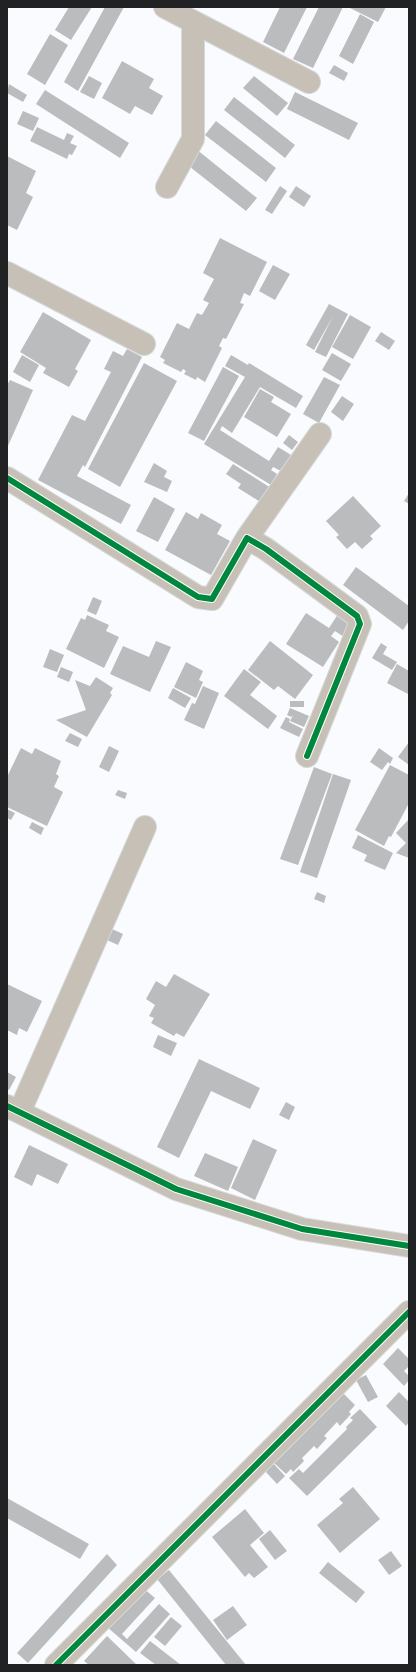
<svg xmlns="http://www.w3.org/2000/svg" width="416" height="1672" font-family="'PT Sans',sans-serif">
<rect width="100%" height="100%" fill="#f9fbfe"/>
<path fill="#bbbcbe" d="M69,7h23l-21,33 -16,-10z
M105,7h19l-46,84 -14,-9z
M280,7h27l-23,46 -21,-11z
M319,7h24l-30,61 -20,-9z
M348,7h38l-8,15z
M360,14l14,8 -21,42 -14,-8z
M50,34l18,11 -23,40 -18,-11z
M122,61l32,18 -5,9 14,8 -11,19 -17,-9 -5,8 -28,-16z
M334,65l14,8 -4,8 -15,-8z
M89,76l13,7 -8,16 -14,-7z
M254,76l34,27 -11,13 -34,-28z
M9,84l18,11 -4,7 -16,-9z
M45,90l84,53 -9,15 -84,-54z
M295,92l63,31 -9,17 -62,-31z
M234,97l61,48 -10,13 -61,-48z
M23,111l16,7 -6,13 -16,-7z
M216,121l60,47 -10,14 -61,-47z
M37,127l27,13 3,-7 7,3 -4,7 7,3 -5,9 -3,-1 -2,5 -37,-18z
M196,149l61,49 -11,13 -61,-48z
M7,156l29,15 -10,22 7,4 -16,33 -10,-5z
M280,186l7,5 -15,23 -7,-4z
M296,186l15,10 -7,11 -15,-10z
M220,238l47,24 -17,34 -6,-3 -4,10 4,1 -18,35 -3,-1 -4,8 3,2 -17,34 -8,-5 -1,3 -12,-6 2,-3 -3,-2 -2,3 -18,-9 2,-3 -5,-3 17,-34 12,6 8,-16 5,2 7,-12 -6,-3 11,-21 -11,-6z
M273,265l17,9 -15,26 -16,-9z
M329,304l19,10 -22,43 -11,-5 18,-36 -19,34 -8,-5z
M43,312l48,28 -16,29 3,2 -9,16 -26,-14 3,-5 -26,-16z
M350,315l21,12 -18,32 -21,-12z
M381,332l14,9 -6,9 -14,-9z
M127,349l15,8 -57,110 -2,-2 -6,11 54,29 -10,19 -83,-44 34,-65 13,6 26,-49 -7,-3 9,-18 10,5z
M332,353l19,11 -10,17 -19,-11z
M22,355l17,10 -9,17 -17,-10z
M231,355l17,10 1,-2 54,33 -7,12 -36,-21 -28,46 -10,-7 -2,4 49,31 9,-14 13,8 -10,16 -8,-4 -2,3 6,4 -6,11 -67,-41 41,-67 -20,-11z
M144,363l33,18 -57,106 -32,-18z
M223,367l16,9 -35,65 -16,-8z
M324,377l16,8 -21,38 -16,-9z
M10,380l23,10 -26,58v-63z
M260,389l14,8 -3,5 20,12 -14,23 -33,-20z
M342,396l12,8 -11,17 -12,-9z
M289,435l9,7 -6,8 -9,-7z
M154,463l13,8 -3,6 8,4 -5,11 -23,-10z
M233,464l38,24 -9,15 -24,-15 3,-4 -15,-10z
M409,493v11l-5,-3z
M353,496l28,30 -11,10 3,3 -11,10 -7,-7 -8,7 -11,-12 3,-2 -13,-14z
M154,497l21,12 -17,33 -22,-11z
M186,512l12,7 3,-6 21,12 -5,9 13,7 -19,34 -46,-25z
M356,567l53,39v15l-6,9 -60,-45z
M93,597l9,4 -6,14 -9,-4z
M340,611l14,9 -10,17 -9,-6 -4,5 8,6 -16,25 -37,-23 20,-31 23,15z
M87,615l22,10 -3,6 13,6 -15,31 -38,-19 15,-31 4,2z
M156,641l15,6 -21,45 -40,-18 13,-28 26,11z
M270,641l43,34 -18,24 -17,-13 -4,4 -26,-20z
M381,643l6,4 -4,7 14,8 -5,8 -20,-12z
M50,649l14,6 -7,17 -14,-5z
M186,662l17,9 -4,9 4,2 -7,16 -22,-11z
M397,664l12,7 -1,23 -21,-11z
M61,667l12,5 -4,10 -12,-5z
M244,669l17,13 -11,13 27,21 -9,13 -44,-33z
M96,677l17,11 -3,5 2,2 -25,42 -31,-17 30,-10 -11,-30 15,6z
M203,686l16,7 -15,36 -20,-9 8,-17 3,1z
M173,688l18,10 -6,10 -17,-10z
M290,701h14v6h-14z
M290,708l19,8 -5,11 -14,-6 3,-6 -2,2 -4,-2z
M286,717l4,2 -1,3 14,7 -4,8 -19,-9z
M70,733l12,6 -4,8 -13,-6z
M409,742v23l-11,-8z
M109,746l10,5 -10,21 -10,-5z
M21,748l11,6 3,-6 26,13 -5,13 3,2 -5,11 9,5 -16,34 -40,-19v-30z
M379,748l14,10 -3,6 -2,-2 -6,8 -12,-8z
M390,765l19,10v28l-18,34 -2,-1 -5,10 -29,-16z
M314,767l18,7 -34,91 -18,-6z
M333,774l18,6 -34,98 -17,-6z
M118,790l9,3 -2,6 -10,-4z
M7,809l8,4 -4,7 -4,-2z
M409,819v39l-13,-5 10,-10 -10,-10z
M32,822l12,6 -3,7 -12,-7z
M358,835l35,18 -8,17 -21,-9 3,-6 -15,-7z
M317,892l9,4 -2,7 -10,-4z
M112,929l11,5 -5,11 -11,-5z
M174,974l36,20 -26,43 -8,-4 -2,3 -23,-13 3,-5 -5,-2 6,-11 -9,-6 10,-18 10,6z
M7,984l35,17 -15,31 -8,-4 -2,7 -10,-5z
M158,1035l19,8 -6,13 -18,-9z
M199,1059l61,29 -10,21 -39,-18 -32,67 -22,-11z
M7,1072l9,5 -7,13 -2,-1z
M286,1102l9,5 -6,13 -10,-5z
M253,1139l24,11 -22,50 -24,-12z
M29,1145l39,19 -10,20 -21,-10 -5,12 -18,-9z
M205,1153l33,14 -10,24 -34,-15z
M398,1348l11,11v7l-5,5 5,5v4l-5,6 -21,-22z
M366,1375l12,22 -10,5 -12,-22z
M342,1392l13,13 -6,7 2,2 -11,12 -3,-4 -13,14 3,2 -10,11 -3,-3 -12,12 2,3 -11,11 -2,-3 -5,5 -13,-12z
M399,1392l10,10v20l-3,4 -20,-20z
M360,1409l17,18 -70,69 -18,-18 10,-9 4,4 44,-44 -1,-2 7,-7 -3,-2z
M273,1463l12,13 -8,8 -12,-13z
M353,1487l27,32 -40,34 -23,-28 26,-22 -4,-4z
M7,1498l82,46 -9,15 -73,-41z
M245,1509l19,24 -14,12 18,22 -14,11 -5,-5 -4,4 -33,-40z
M270,1530l17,21 -12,9 -16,-21z
M391,1551l11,15 -13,9 -11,-15z
M107,1554l10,11 -89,98 -11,-10z
M328,1562l37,30 -9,11 -37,-30z
M169,1570l77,95h-20l-69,-86z
M142,1587l13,11 -33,36 5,5 32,-35 11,10 -34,38 -29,-25z
M233,1606l14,19 -20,15 -14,-20z
M171,1617l11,9 -17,20 -11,-9z
M107,1636l30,29h-48l-5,-4z
M150,1641l31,24h-25l-16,-12z"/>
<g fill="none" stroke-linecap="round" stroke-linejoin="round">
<g stroke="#d7d8da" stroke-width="24">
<path id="minor" d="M165,7l144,75
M167,187l26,-48v-117
M7,273l137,71
M7,478l191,119 14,2 35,-61 19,11 91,67 3,8 -53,132
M247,538l73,-104
M7,1106l169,83 126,40 107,17
M20,1111l125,-284
M56,1665l353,-353"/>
</g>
<use href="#minor" stroke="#c7c0b7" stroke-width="22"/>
<g stroke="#fff" stroke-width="8">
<path id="cycleway" d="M7,478l191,119 14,2 35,-61 19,11 91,67 3,8 -53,132
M7,1106l169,83 126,40 107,17
M56,1665l353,-353"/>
</g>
<use href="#cycleway" stroke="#00873e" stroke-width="6"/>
</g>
<rect width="416" height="1672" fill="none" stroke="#202223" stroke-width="16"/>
</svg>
